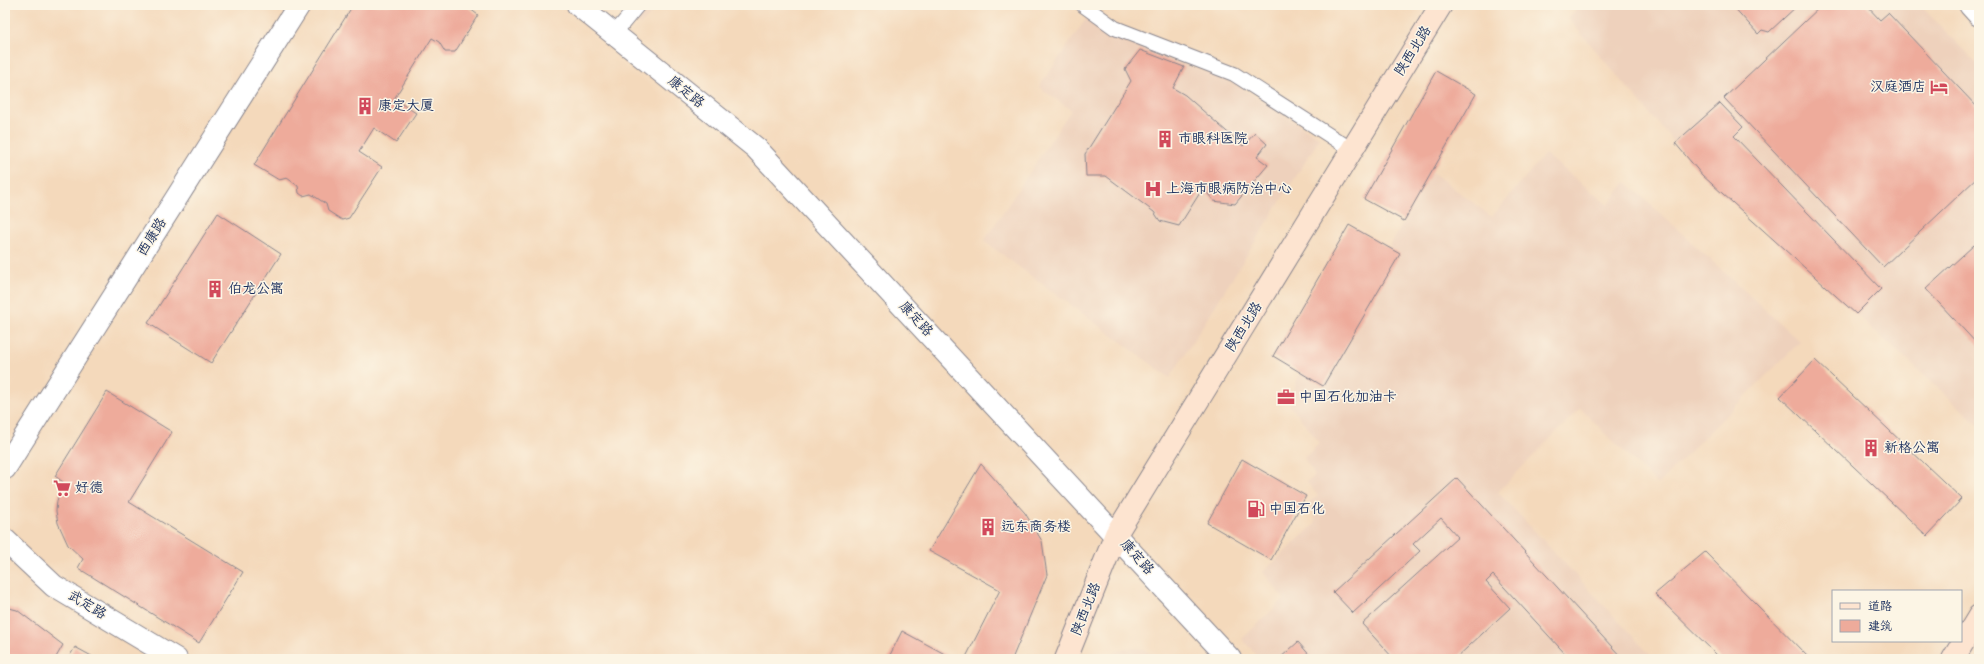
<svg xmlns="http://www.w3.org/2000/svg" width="1984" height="664" font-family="Mynerve,'LXGW WenKai TC',sans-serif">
<rect width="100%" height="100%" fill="#fcf5e5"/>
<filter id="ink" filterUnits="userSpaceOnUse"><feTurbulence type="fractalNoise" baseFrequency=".025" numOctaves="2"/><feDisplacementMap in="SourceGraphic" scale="8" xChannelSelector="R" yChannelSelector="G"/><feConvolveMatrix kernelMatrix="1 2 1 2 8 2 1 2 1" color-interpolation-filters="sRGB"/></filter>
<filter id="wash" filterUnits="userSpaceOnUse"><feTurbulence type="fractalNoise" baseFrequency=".012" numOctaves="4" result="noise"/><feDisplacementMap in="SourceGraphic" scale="16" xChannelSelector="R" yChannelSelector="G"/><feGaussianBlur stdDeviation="0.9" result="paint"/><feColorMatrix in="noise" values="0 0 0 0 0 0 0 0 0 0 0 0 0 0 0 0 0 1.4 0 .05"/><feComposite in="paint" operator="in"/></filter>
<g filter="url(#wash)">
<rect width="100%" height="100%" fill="#f4d9bb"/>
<path fill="#eed1bc" d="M615,5h45l-20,20z
M1581,5h339l59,61v359l-277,-250 -134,-157z
M1088,16l29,22 118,45 85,55 -150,240 -186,-137 87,-131 -32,-23z
M1545,154l63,51 18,-23 174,160 -102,101 -40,42 -78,-77 -82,84 156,167h-394l-18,-20 42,-40 -21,-27 53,-49 -7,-21 9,-6 -11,-14 8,-6 -11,-18 16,-15 -31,-39 11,-32 23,14 77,-132 -11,-6 43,-76 60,45z
M1140,648l22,11h-58l18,-10z"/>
<g id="blocks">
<path fill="#eeab9b" d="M353,5h112l13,10 -23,37h-10l-6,-10 -7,-4 -38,61 22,14 -20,30 -22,-15 -15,24 23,15 -33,51 -7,2 -14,-9 -2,-7 -15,-10 -8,2 -4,-3 -1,-7 -11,-8 -8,2 -25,-15z
M1732,5h66l-29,27 -7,-2 -4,4z
M1822,5h44l14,15 8,-7 91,96v67l-96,91 -159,-169z
M1140,50l44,17 -11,21 12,7 58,51 12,-13 12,11 -10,13 11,8 -33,39 -21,-3 -11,-13 -24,38 -19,-5 -6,-9 -48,-36h-20l-1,-22 46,-73 -6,-12z
M1436,71l40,23 -72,127 -40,-22z
M1720,103l23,24 -9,9 147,153 -25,25 -154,-139 -27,-32z
M218,213l63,41 -70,109 -63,-40z
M1349,225l51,29 -77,132 -50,-30z
M1974,245l5,6v95l-53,-57z
M1815,360l147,139 -35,37 -147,-139z
M107,392l65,40 -43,70 114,70 -44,71 -121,-75 5,-9 -15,-14 -10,-22 -2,-12 1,-10 6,-19 -8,-6z
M1242,459l64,37 -35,64 -64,-37z
M981,464l44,49 17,28 5,34 -35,84h-47l35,-69 -71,-39z
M1457,478l13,14 153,167h-53l-77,-84 -7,7 24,26 -55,51h-61l-32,-35 96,-87 -17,-19 -28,26 7,7 -67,62 -20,-21z
M1705,552l105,107h-89l-66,-65z
M5,607l12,3 46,35 -8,14h-50z
M902,631l52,28h-66z
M1298,642l15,17h-34z
M75,647l22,12h-29z"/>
</g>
</g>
<g filter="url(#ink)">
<use href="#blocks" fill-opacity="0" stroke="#88848c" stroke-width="1"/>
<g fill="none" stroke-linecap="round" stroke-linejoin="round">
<g stroke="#88848c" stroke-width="16">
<path id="service" d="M1083,5l32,23 119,46 118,76
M614,34l24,-29"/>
</g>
<g stroke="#88848c" stroke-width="24">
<path id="minor" d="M578,5l178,143 474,511
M5,540l49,46 122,73"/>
</g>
<g stroke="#88848c" stroke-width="24">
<path id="tertiary" d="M1970,5l9,10
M5,468l294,-463"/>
</g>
<g stroke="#88848c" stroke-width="24">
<path id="secondary" d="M1066,659l50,-125 325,-529
M1953,659l26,-43"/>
</g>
<use href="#service" stroke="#fff" stroke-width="14"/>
<use href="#minor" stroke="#fff" stroke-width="22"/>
<use href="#tertiary" stroke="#fff" stroke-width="22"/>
<use href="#secondary" stroke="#fde4d0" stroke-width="22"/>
</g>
</g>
<defs>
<g id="hotel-bare" transform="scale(1.38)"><path d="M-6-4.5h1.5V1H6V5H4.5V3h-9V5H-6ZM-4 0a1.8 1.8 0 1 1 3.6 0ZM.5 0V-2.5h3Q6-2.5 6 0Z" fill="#d1495b" stroke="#fcf5e5" stroke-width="2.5" paint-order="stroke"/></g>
<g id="building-bare" transform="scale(1.38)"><path d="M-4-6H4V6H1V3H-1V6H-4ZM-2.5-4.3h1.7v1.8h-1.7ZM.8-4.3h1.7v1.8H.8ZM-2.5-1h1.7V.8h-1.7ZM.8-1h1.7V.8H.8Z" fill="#d1495b" stroke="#fcf5e5" stroke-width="2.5" paint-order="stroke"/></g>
<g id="hospital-bare" transform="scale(1.38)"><path d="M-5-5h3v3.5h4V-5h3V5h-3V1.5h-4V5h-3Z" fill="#d1495b" stroke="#fcf5e5" stroke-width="2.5" paint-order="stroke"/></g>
<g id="office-bare" transform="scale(1.38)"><path d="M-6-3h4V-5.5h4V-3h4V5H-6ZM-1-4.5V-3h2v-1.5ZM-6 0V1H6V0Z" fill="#d1495b" stroke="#fcf5e5" stroke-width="2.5" paint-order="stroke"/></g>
<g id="supermarket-bare" transform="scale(1.38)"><path d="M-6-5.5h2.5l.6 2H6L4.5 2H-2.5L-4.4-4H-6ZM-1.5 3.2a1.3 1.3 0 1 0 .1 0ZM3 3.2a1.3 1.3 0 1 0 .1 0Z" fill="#d1495b" stroke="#fcf5e5" stroke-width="2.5" paint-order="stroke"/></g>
<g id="fuel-bare" transform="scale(1.38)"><path d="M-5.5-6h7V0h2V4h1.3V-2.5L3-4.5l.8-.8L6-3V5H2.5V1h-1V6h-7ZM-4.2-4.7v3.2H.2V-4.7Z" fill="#d1495b" stroke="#fcf5e5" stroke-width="2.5" paint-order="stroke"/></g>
</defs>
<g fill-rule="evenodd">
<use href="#hotel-bare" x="1939" y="87"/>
<use href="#building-bare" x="365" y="106"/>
<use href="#building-bare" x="1165" y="139"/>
<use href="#hospital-bare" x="1153" y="189"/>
<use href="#building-bare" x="215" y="289"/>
<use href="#office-bare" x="1286" y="397"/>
<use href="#building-bare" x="1871" y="448"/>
<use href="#supermarket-bare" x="62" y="488"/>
<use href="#fuel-bare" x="1256" y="509"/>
<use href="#building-bare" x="988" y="527"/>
</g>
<g text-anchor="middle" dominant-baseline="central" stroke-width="3" stroke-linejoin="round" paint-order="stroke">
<g font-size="14" fill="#1b2f5e" stroke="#fcf5e5">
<text transform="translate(1413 51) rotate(-58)">陕西北路</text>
<text transform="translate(686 92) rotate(39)">康定路</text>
<text transform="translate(152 237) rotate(-58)">西康路</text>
<text transform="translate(916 319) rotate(47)">康定路</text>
<text transform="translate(1244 327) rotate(-58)">陕西北路</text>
<text transform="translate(1137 557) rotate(48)">康定路</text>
<text transform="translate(87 605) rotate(31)">武定路</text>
<text transform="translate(1086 609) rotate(-68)">陕西北路</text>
</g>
<g font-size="14" fill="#1b2f5e" stroke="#fcf5e5" text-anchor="start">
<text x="1926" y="87" text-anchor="end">汉庭酒店</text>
<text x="378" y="106">康定大厦</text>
<text x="1178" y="139">市眼科医院</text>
<text x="1166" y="189">上海市眼病防治中心</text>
<text x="228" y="289">伯龙公寓</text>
<text x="1299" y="397">中国石化加油卡</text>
<text x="1884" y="448">新格公寓</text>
<text x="75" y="488">好德</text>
<text x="1269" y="509">中国石化</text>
<text x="1001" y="527">远东商务楼</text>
</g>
</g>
<rect width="1984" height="664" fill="none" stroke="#fcf5e5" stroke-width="20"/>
<rect x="1832" y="590" width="130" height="52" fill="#fcf5e5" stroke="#a2a6af"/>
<rect x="1840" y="603" width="20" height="6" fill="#fde4d0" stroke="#a2a6af"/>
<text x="1868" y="610" font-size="12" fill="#1b2f5e">道路</text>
<rect x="1840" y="620" width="20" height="12" fill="#eeab9b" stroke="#a2a6af"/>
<text x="1868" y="630" font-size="12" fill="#1b2f5e">建筑</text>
</svg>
